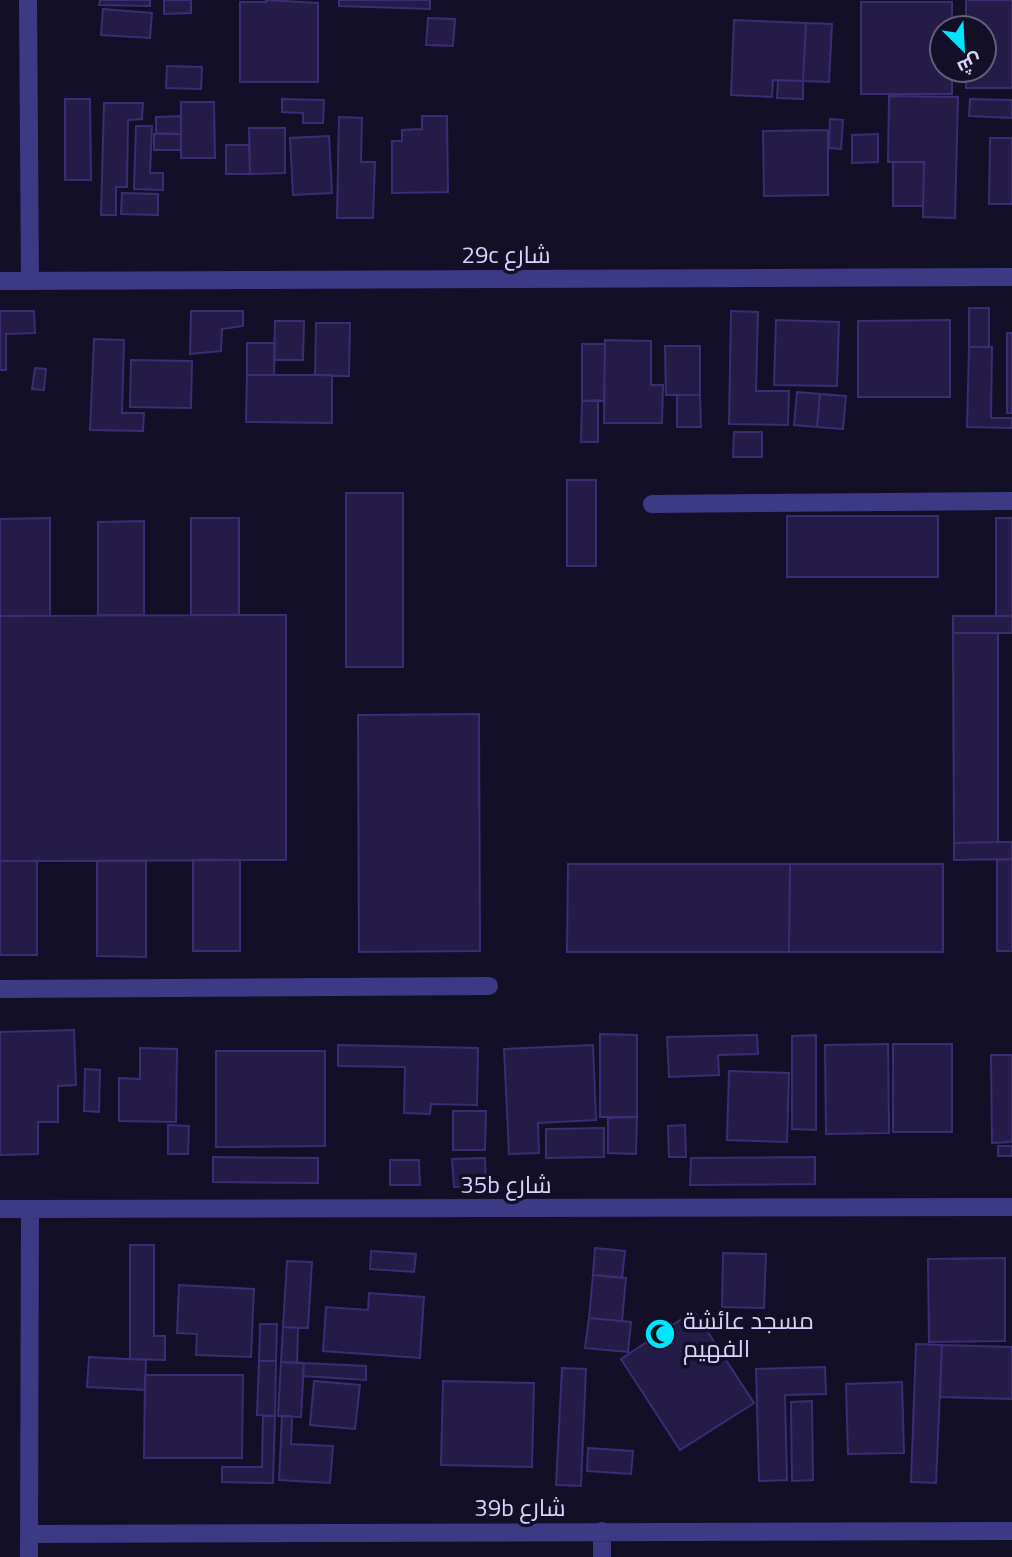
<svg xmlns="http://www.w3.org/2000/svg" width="1012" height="1557" font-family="'Titillium Web',Cairo,sans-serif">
<rect width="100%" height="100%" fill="#130f26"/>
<path fill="#241b47" stroke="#3b2d73" stroke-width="2" d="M100,0h50v6l-51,-1z
M164,0h27v13l-27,1z
M266,0l52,3v79h-78v-80h26z
M339,0h91v9l-91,-3z
M966,0h46v88h-46v-18h18v-42h-18z
M861,2h91v26h-10v42h10v24h-91z
M103,9l49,4 -2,25 -49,-3z
M428,18l27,1 -2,27 -27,-1z
M734,20l72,3 -3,58 -30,-1 -1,17 -41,-2z
M806,23l26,1 -3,58 -26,-1z
M167,66l35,1 -1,22 -35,-1z
M778,80l25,1v18l-26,-1z
M889,96l69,1 -3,121 -32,-1 1,-55h-36z
M65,99h25l1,81h-26z
M282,99l42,1 -1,23h-20v-10l-21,-1z
M970,99l42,1v18l-43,-2z
M181,102h33l1,56h-34z
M104,103h39l-1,16 -14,1 -1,67h-11v28h-15z
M181,116v18l-25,-1v-16z
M422,116h25l1,76 -56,1v-52h10v-11l20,-1z
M339,117l23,1 -1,44h14l-2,56h-36z
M830,119l13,1 -2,29 -12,-1z
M136,126h16l-2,47h13v17l-29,-1z
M249,128h36v45l-35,1z
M828,130v65l-64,1 -1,-65z
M154,134h27v16h-27z
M878,134v28l-26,1v-28z
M329,136l3,57 -39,2 -3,-57z
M990,138h22v66h-23z
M226,145h23l1,29h-24z
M893,162h31l-1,44h-30z
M122,193l36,1v21l-37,-1z
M969,308h20v39h-20z
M0,311h34l1,22 -29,1v36h-6z
M191,311h52v15l-21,3 -1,22 -31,3z
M731,311l27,1 -2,79h33l-1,34 -59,-1z
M776,320l63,2 -2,64 -63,-1z
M950,320v77h-92v-76z
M275,321h29l-1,39h-29z
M316,323h34l-1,53 -34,-1z
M1007,333h5v80h-5z
M94,339l30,1 -2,73h22l-1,18 -53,-1z
M605,340l46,1v44h12l-1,38h-58z
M247,343h28l-1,32h-27z
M582,344h23l-1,57h-22z
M665,346h35v49h-34z
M969,347h23l-1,71h21v10l-45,-1z
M131,360l61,1 -1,47 -61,-1z
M35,368l11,1 -2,21 -12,-1z
M247,375h85v48l-86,-1z
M797,392l23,2 -3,33 -23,-2z
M820,394l26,2 -3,33 -26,-2z
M677,395h23l1,32h-24z
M598,400v42h-17l1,-41z
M734,432h28v25h-29z
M567,480h29v86h-29z
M346,493h57v174h-57z
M787,516h151v61h-151z
M50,518v98h-50v-97z
M191,518h48v97h-48z
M996,518h16v98h-16z
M144,521v94h-46v-93z
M286,615v245l-286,1v-245z
M953,616h59v17h-59z
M953,633h45v209l-44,1z
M479,714l1,237 -121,1 -1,-237z
M998,842h14v17l-58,1v-17z
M1012,859v92h-15v-91z
M193,860h47v91h-47z
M0,861h37v94h-37z
M97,861h49v96l-49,-1z
M568,864h222l-1,88h-222z
M790,864h153v88h-154z
M74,1030l2,55 -18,1v36h-20v32l-38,1v-123z
M600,1034l37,1v82h-37z
M757,1035l1,19 -40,1 1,20 -50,2 -2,-40z
M816,1035v95l-24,-1v-93z
M888,1044l1,89 -63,1 -1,-89z
M893,1044h59v88h-59z
M338,1045l140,3 -1,57 -46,-1 -1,10 -26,-1 1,-46 -67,-1z
M593,1045l3,75 -58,3 1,30 -30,1 -5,-105z
M140,1048l37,1 -1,73 -57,-1v-43l21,1z
M216,1051h109v95l-109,1z
M991,1055h21v87l-20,1z
M85,1069l15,1 -1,42 -15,-1z
M729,1071l60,2 -2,69 -60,-2z
M453,1111h33l-1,39h-32z
M637,1117l-1,37 -28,-1v-35z
M168,1125l21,1 -1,28h-20z
M685,1125l1,32h-17l-1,-31z
M604,1128v29l-58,1v-29z
M998,1146h14v10h-14z
M213,1157l105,1v25l-105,-1z
M815,1157v27l-125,1 1,-27z
M485,1158l1,28 -32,1 -2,-28z
M390,1160h29l1,25h-30z
M130,1245h24v91h11v24l-35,-1z
M595,1248l30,3 -3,27 -29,-3z
M371,1251l45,3 -2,18 -44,-3z
M723,1253l43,1 -2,54 -42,-1z
M1005,1258v83l-76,1 -1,-83z
M287,1261l25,1 -4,66 -25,-1z
M593,1275l33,3 -4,43 -33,-3z
M179,1285l75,4 -3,68 -55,-2 1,-21 -20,-1z
M369,1293l55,4 -4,61 -97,-7 3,-44 42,3z
M694,1311l60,92 -74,47 -59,-91z
M589,1318l42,4 -3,30 -43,-4z
M260,1324h17l-1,37h-17z
M283,1327l15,1 -1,35 -16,-1z
M916,1344l26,1 -6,138 -25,-1z
M942,1345l70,2v52l-72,-2z
M89,1357l57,3 -1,30 -58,-3z
M259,1361h17l-1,55 -18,-1z
M281,1362l23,1 -3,54 -23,-1z
M304,1363l62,3v14l-63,-4z
M825,1367l1,27 -41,1 2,85 -28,1 -3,-112z
M562,1368l24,1 -5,117 -25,-1z
M145,1375h98l-1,83h-98z
M314,1381l46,4 -5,44 -45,-4z
M443,1381l91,2 -2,84 -91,-2z
M902,1382l2,71 -56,1 -2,-70z
M812,1401l1,79 -21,1 -1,-79z
M263,1416h12l-2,67 -51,-1v-15h40z
M282,1416h10l-1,28 42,2 -3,37 -51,-3z
M588,1448l45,3 -2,23 -44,-3z"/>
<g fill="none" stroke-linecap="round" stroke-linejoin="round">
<path stroke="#3d3a85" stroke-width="18" d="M28,0l2,280
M0,281l1012,-4
M652,504l360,-3
M0,989l489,-3
M0,1209l1012,-2
M29,1534l983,-3
M29,1557l1,-348
M602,1557v-26"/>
</g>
<defs>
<g id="mosque-disc" transform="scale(1.575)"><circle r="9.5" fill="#00e5ff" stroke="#130f26"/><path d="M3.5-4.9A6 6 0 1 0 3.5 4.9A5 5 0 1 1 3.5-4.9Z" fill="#111"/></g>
</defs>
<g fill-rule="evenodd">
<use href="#mosque-disc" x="660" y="1334"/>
</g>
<g text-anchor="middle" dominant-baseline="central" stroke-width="7" stroke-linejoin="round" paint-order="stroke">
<g font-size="24" fill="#d9d4ff" stroke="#130f26">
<text x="506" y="254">29c شارع</text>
<text x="506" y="1184">35b شارع</text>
<text x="520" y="1507">39b شارع</text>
</g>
<g font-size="24" fill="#d9d4ff" stroke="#130f26" text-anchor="start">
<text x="683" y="1320">مسجد عائشة<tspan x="683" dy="28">الفهيم</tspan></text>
</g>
</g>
<g transform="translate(963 49) rotate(156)"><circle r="33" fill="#130f26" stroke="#625e7d" stroke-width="2"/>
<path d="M0-5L12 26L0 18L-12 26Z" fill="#00e5ff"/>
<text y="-10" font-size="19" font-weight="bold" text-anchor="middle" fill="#d9d4ff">ش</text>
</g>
</svg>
